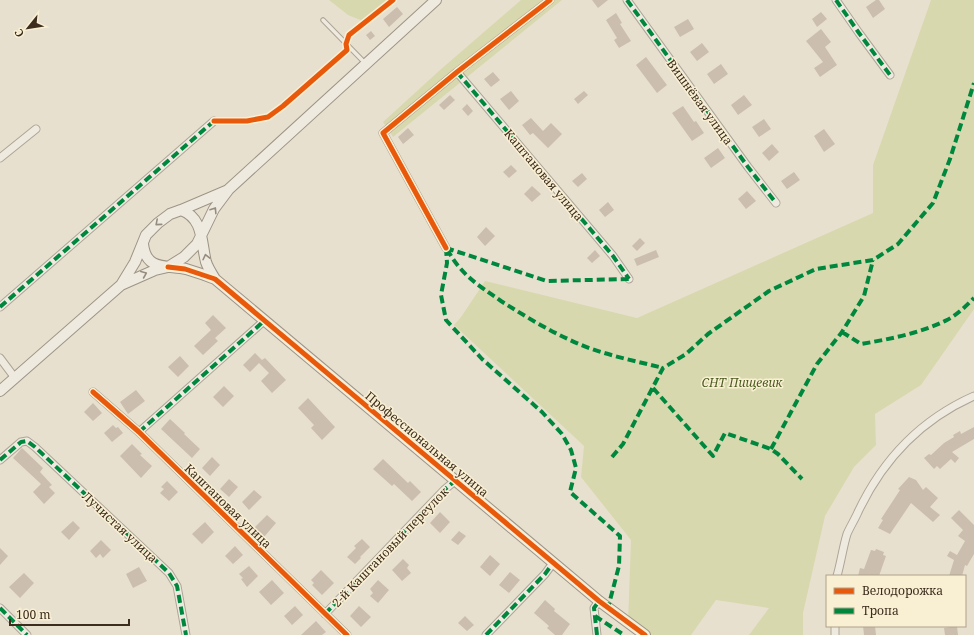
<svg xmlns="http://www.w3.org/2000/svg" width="974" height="635" font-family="'Noto Serif',serif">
<rect width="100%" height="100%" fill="#e8e0ce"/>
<path fill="#d8d8af" d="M329,0h59l-25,21 -15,-6z
M521,0h41l-169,137 -10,-15 57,-52z
M931,0h43v309l-53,76 -46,29 1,31 -22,22 -29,49 -22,97v22h-54l20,-27 -53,-8 -25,35h-46l-17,-12 3,-83 -50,-63 3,-31 -130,-121 7,-8 24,-36 152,37 236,-105v-48z"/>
<path fill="#ccbeae" d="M592,0h16l-10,8z
M876,0h3l6,9 -12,9 -7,-11z
M397,7l6,7 -14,13 -6,-8z
M821,12l6,7 -10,8 -5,-8z
M616,13l6,10 -2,1 11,17 -12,7 -5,-8 3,-2 -11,-18z
M688,19l6,10 -14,8 -6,-10z
M821,29l10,13 -6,5 12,18 -17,12 -6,-9 9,-6 -17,-21z
M371,31l4,5 -5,4 -4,-5z
M702,43l7,9 -12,9 -7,-9z
M646,57l21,28 -10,8 -21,-28z
M721,64l7,10 -14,10 -7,-10z
M493,72l7,8 -9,7 -7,-8z
M511,91l8,10 -10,9 -9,-11z
M584,91l4,4 -10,9 -4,-5z
M450,95l5,5 -11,10 -5,-5z
M744,95l8,10 -14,10 -7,-10z
M467,104l6,7 -5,5 -6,-7z
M683,106l11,16 2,-1 8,12 -12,8 -20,-28z
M531,118l12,13 8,-8 11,11 -14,14 -15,-15 -3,2 -8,-10z
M764,119l7,10 -12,8 -7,-10z
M408,128l6,7 -11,9 -5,-7z
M824,129l11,15 -11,8 -10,-16z
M772,144l7,8 -10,9 -7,-8z
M718,148l7,10 -14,10 -7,-10z
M511,165l6,6 -8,7 -6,-6z
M794,172l6,8 -13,9 -6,-8z
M582,173l5,6 -9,8 -6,-6z
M532,186l9,8 -9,8 -8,-8z
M747,191l9,10 -10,8 -8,-10z
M608,202l6,8 -9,7 -6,-7z
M486,227l9,9 -10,10 -8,-9z
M640,238l5,5 -8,8 -5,-5z
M595,250l5,6 -8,7 -5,-5z
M656,250l3,7 -22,9 -3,-7z
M213,315l13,13 -11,10 3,3 -15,14 -9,-9 17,-16 -6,-7z
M255,353l7,7 3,-2 21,22 -14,13 -11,-12 8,-8 -10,-10 -9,9 -7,-7z
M180,356l9,10 -11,11 -10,-10z
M224,386l10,10 -11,11 -10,-10z
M136,390l9,11 -17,13 -8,-12z
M308,398l27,29 -13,13 -11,-12 3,-3 -16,-17z
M93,403l9,10 -9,8 -9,-9z
M170,419l15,14 -1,1 16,15 -8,9 -31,-29z
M113,425l3,3 2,-1 5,6 -11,9 -8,-9z
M974,427v12l-22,13 7,6 -4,5 -4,-4 -11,10 -3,-3 -3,3 -10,-11 5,-4 2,1 13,-12 10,-6 -1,-2 7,-4 1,3z
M132,444l10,10 -2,1 12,11 -11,12 -21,-22z
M22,448l21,20 -3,4 12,13 -3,2 6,6 -11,11 -11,-12 8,-8 -28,-26z
M212,457l8,8 -10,11 -8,-8z
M383,459l25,24 2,-2 11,11 -9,9 -18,-17 -2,2 -19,-17z
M909,477l7,3 7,10 3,-3 12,11 -8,9 10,8 -7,7 -22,-19 -21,31 -12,-6 5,-8 -2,-1 19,-29 -2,-1z
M229,479l9,8 -9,10 -9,-8z
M167,481l11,11 -9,9 -9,-8 4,-4 -3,-2z
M254,490l8,7 -13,13 -7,-8z
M959,510l15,15v29l-7,12 -2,-1 -3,11h-13l5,-16 -7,-4 3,-5 7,4 8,-14 -7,-5 5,-6 -12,-12z
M440,512l10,10 -10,11 -10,-10z
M267,515l9,8 -12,14 -10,-9z
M73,521l7,7 -11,12 -8,-8z
M205,522l9,10 -12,12 -10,-10z
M459,531l7,5 -8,9 -7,-5z
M362,539l8,8 -10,10 1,1 -6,6 -8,-7 9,-9 -2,-2z
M101,540l10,10 -8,8 -3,-4 -4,4 -6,-7z
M235,546l8,9 -10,9 -8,-8z
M0,548l8,8 -8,9z
M876,549l8,3 -1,3 3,1 -7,20h-21l2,-8 4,1 7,-19 4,1z
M490,555l10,9 -10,12 -10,-9z
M403,559l6,6 -2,3 4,5 -9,8 -10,-11z
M249,566l9,10 -11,11 -6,-8 2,-1 -4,-4z
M139,567l8,14 -14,7 -7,-14z
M321,570l13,13 -12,12 -10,-10 2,-2 -3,-3z
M510,572l10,8 -11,13 -10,-8z
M24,573l10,10 -14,15 -11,-11z
M272,580l12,13 -13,12 -12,-13z
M378,580l11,10 -11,13 -8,-7 3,-3 -3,-4z
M545,600l10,9 -1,2 16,13 -8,11h-7l-8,-7 2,-2 -15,-13z
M295,606l8,9 -11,10 -8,-9z
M359,606l12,11 -10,10 -11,-11z
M465,616l9,9 -7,6 -9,-8z
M316,621l10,11 -4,3h-21z
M863,626h12l1,9h-12z
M957,626l1,9h-13l-1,-7z"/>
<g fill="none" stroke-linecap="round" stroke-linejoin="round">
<g stroke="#ada596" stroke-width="5.5">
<path id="lane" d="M323,20l42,43"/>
</g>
<g stroke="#ada596" stroke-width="9">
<path id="street" d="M627,0l121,167 28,36
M836,0l23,33 31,42
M457,72l156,184 16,23
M0,158l36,-29
M446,248l-63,-115 74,-61 93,-72
M0,307l214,-186
M0,358l15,20
M93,392l46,40 208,203
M139,432l125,-111
M0,460l21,-18 6,-1 8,6 134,126 8,13 9,49
M837,576c4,-14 6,-29 10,-42 3,-7 8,-15 11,-22 25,-53 62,-92 116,-116
M0,608l27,27
M325,614l119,-124 12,-10
M835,626v9
M486,635l59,-61 8,-11
M597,635l-3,-27 5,-7"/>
</g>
<g stroke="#9d9486" stroke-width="12">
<path id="secondary" d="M181,210c23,8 20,33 25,52 2,6 6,12 9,17
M143,244c3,27 23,21 43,25 10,3 19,6 29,10l384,322 46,34
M121,285l34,-15 13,-3 16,-10 13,-13 17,-35 15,-20 207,-189
M0,391l121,-106 14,-23 11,-27 12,-12 12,-9 11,-4 47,-20"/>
</g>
<use href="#lane" stroke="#efeae0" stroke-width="3.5"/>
<use href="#street" stroke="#efeae0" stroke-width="7"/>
<use href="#secondary" stroke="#efeae0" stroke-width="10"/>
<path stroke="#00873e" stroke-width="4" stroke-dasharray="8 4" stroke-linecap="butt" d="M627,0l121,167 28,36
M836,0l23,33 31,42
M457,72l156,184 16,23
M446,248l1,15 -6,32 5,25 36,39 60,53 20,22 9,16 5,18 -6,24 50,44 -1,30 -11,42
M446,248l101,33 82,-2
M447,249c15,27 30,35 54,52 22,14 45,28 69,39 29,14 62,20 93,28
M0,307l214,-186h3
M842,332l19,12c29,-5 60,-11 86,-24 10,-5 19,-14 27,-22
M653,388l60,68 12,-23 46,16 7,5 24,25
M139,432l125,-111
M771,449l46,-85 25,-32 22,-36 9,-36
M612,457l11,-13 40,-76 23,-14 22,-20 61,-43 47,-22 57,-9 25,-16 35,-41 17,-44 24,-76
M0,460l21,-18 6,-1 8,6 134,126 8,13 9,49
M0,608l27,27
M325,614l119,-124 12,-10
M595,616l29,19
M486,635l59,-61 8,-11
M597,635l-3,-27 5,-7"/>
<g stroke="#f9efd3" stroke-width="8">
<path id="cycleway" d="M214,121h33l21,-4 15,-11 64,-56 -1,-6 3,-9 44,-35
M446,248l-63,-115 74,-61 93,-72
M168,267l17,2 30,10 384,322 46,34
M93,392l46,40 208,203"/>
</g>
<use href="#cycleway" stroke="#e8590c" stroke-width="5"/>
</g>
<defs><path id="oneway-chevron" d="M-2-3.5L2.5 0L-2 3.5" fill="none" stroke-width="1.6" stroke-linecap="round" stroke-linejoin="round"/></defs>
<g stroke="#968c7e">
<use href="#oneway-chevron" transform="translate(214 210) rotate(-57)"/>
<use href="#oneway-chevron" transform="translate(158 223) rotate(139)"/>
<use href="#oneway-chevron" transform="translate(206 257) rotate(-103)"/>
<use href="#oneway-chevron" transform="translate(144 274) rotate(-23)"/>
</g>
<g text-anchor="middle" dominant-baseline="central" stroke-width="3" stroke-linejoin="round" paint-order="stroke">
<g font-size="12" fill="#3d2d1d" stroke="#f9efd3">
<text transform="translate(700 102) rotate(54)">Вишнёвая улица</text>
<text transform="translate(544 175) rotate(50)">Каштановая улица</text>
<text transform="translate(427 444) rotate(40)">Профессиональная улица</text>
<text transform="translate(228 506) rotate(44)">Каштановая улица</text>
<text transform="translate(120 527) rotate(43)">Лучистая улица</text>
<text transform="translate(390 547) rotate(-46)">2-й Каштановый переулок</text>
</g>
<g font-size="12" font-style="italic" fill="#4c5c21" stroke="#f9efd3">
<text x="742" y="382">СНТ Пищевик</text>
</g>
</g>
<rect x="826" y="575" width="140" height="52" fill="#f9efd3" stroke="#aea18a"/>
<rect x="834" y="588" width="20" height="6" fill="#e8590c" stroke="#aea18a"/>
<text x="862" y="595" font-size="12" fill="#3d2d1d">Велодорожка</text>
<rect x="834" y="608" width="20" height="6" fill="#00873e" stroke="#aea18a"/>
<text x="862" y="615" font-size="12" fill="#3d2d1d">Тропа</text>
<g transform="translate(28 28) rotate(240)" stroke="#f9efd3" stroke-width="3" paint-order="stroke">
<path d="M0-3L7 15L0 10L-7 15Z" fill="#3d2d1d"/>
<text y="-6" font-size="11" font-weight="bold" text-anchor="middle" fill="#3d2d1d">С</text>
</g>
<path d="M10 619v6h119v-6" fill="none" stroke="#3d2d1d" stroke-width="2"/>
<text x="16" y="619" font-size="12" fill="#3d2d1d" stroke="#f9efd3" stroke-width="3" paint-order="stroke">100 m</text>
</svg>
